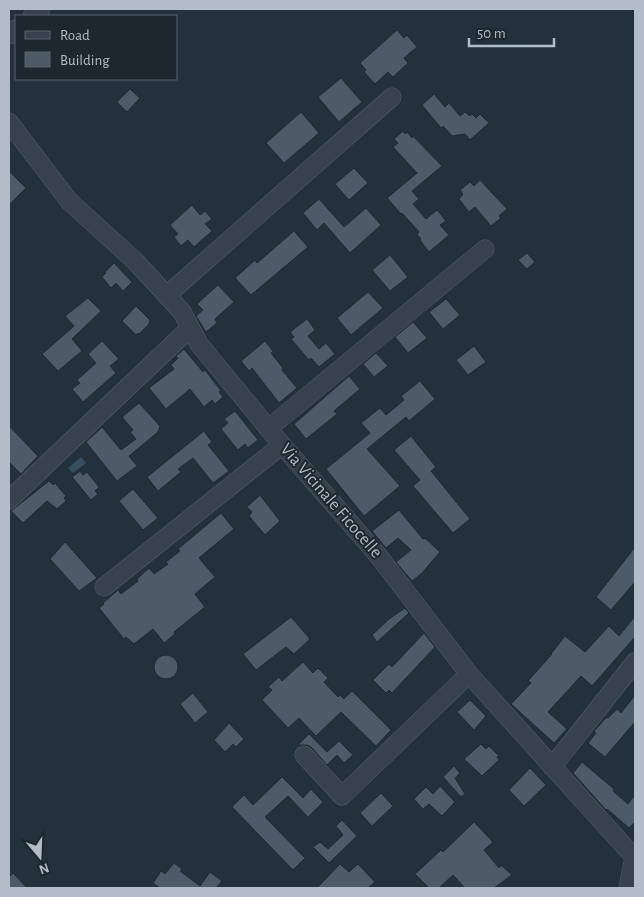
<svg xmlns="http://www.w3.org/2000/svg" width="644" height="897" font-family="'Alegreya Sans',sans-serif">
<rect width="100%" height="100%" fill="#23313b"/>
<path fill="#365062" d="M81,457l5,6 -13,10 -5,-5z"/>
<path fill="#4c5b67" stroke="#1e2932" d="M397,30l7,8 3,-3 10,12 -13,11 4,5 -15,14 -5,-5 -13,12 -11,-12 2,-2 -6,-7z
M341,78l21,24 -23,20 -21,-25z
M130,89l10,9 -13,14 -10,-10z
M434,94l11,13 4,-4 11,13 5,-4 5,4 2,-2 4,4 4,-4 9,9 -19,17 -5,-6 -13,2 -9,-10 -2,2 -19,-23z
M301,112l18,21 -35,30 -18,-20z
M403,131l2,3 2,-2 5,6 1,-2 29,30 -30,25 7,8 -6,5 13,15 11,-9 9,11 -6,4 9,10 -20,17 -9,-12 1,-1 -4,-5 2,-2 -17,-19 -1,1 -14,-16 30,-25 -24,-26 5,-4 -4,-4z
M354,168l14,15 -19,17 -14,-16z
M9,171l17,17 -17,17z
M480,180l27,29 -8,7 2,2 -10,8 -16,-19 -6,5 -10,-13 4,-5 -3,-4 10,-8 4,4z
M319,199l25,28 22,-19 15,17 -31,28 -26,-30 -7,7 -14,-17z
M192,205l8,10 5,-4 7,8 -7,5 7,7 -18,16 -6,-7 -7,6 -7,-9 4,-3 -8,-9z
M294,231l14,16 -57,48 -16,-17 20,-18 2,3z
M527,253l8,9 -8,7 -9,-9z
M390,255l18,22 -18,14 -18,-21z
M114,263l18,19 -9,9 -7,-8 -5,5 -9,-11 4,-4 -1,-1z
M218,285l16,17 -19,17 2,4 -11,9 -10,-16 7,-6 -6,-6z
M368,292l15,16 -32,27 -14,-17z
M88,298l13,13 -29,28 10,12 -24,20 -16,-17 32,-28 -9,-10z
M446,299l14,16 -17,14 -14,-17z
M136,306l14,14 -1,4 -10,10 -1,-1 -2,2 -14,-14z
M307,319l8,11 -7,6 11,13 7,-6 9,11 -16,13 -8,-9 -2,2 -18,-21 3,-2 -4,-5z
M413,322l14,16 -19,15 -13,-16z
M102,341l17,18 -9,7 6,7 -33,29 -11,-13 8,-6 -3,-3 19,-17 -8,-9z
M265,341l8,10 -2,2 12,15 -1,2 15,18 -18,15 -27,-35 -3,3 -8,-10z
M474,346l12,16 -18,13 -12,-15z
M184,349l19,23 2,-2 16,21 -2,1 4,5 -8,7 -3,-4 -8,7 -14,-18 -24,20 -17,-21 25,-19 -3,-4 7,-7 -2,-2z
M376,353l12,13 -14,11 -11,-13z
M349,376l11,13 -26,22 3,3 -31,25 -12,-15z
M420,381l15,18 -26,22 -3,-4 -39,32 33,37 -36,30 -38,-47 44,-36 -9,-10 19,-15 6,7 18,-15 -3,-4z
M139,403l21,23 -2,6 -29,24 8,10 -20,15 -31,-39 16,-15 19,23 15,-11 -6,-7 3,-2 -11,-13z
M235,411l23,29 -10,8 -3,-4 -7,6 -17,-21 7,-6 -4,-4z
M9,426l29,30 -17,18 -12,-12z
M204,431l8,11 -4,3 21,26 -16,12 -20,-25 -15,11 3,3 -23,19 -11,-14z
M411,436l25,31 -5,4 39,48 -17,14 -40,-47 7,-6 -26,-30z
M80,471l3,4 4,-3 12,15 -4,4 3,3 -7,6 -19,-23z
M49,481l4,4 2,-2 11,13 -2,2 2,3 -9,8 -10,-8 -24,22 -12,-12z
M133,489l25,29 -15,12 -24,-29z
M260,495l20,26 -15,14 -16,-19 3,-4 -5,-5z
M399,510l24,29 2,-1 15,14 -18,21 -10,8 -16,-19 15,-12 -13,-12 -12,10 -14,-17z
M221,513l13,16 -35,29 16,19 -20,17 10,13 -31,25 1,2 -11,9 -11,-14 -19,15 -8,-7 -2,2 -25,-31 5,-4 -1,-1 15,-13 3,4 17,-13 -1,-2 12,-11 5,6 14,-10 -2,-2 14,-11 -2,-2z
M65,542l32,36 -18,13 -29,-32z
M635,547v35l-24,28 -15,-13z
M405,608l4,5 -32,29 -5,-7 17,-16z
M635,616v21l-43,49 -11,-10 -33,36 19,17 -13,14 -43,-39 20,-21 -3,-2 24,-27h-1l14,-18 20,16 24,-26 10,10z
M291,617l19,22 -16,15 -8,-7 -30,23 -13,-16z
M424,633l11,14 -43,46 -3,-3 -3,3 -13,-13 16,-16 3,3z
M154 667a12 12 0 1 1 24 0a12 12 0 1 1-24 0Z
M303,662l10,11 5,-5 10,10 -4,4 14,15 2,-2 4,4 8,-8 39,39 -15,16 -35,-34 -25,24 -17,-18 -11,10 -26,-28 10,-10 -4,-3 11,-10 3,4z
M193,693l15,19 -13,11 -15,-19z
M635,695v27l-30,35 -17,-14 8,-10 -2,-2 13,-14 1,1 9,-9 4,4z
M470,700l16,16 -12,14 -17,-18z
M229,723l15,16 -8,8 -3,-3 -8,8 -11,-12z
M309,734l18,18 12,-11 14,14 -9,8 -7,-8 -10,10 -16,-18 -4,-2h-9z
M481,744l5,5 3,-3 10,10 -2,1 2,3 -17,16 -18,-17z
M582,762l32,27 -1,2 15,13 7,-9v27l-6,6 -22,-19 -1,1 -33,-37z
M454,766l6,7 -5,5 10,16 -4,3 -18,-20z
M530,768l16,17 -22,21 -15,-16z
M282,777l21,21 8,-9 12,13 -15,15 -20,-21 -23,21 40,41 -12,12 -61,-63 12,-12 9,10z
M440,786l15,16 -13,14 -13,-12 -6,5 -9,-10 12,-12 7,7z
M381,793l12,13 -21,20 -12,-13z
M342,820l15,16 -28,27 -16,-16 7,-5 8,7 15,-14 -7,-9z
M474,822l19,20 -9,8 15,18 2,-3 11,10 -18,13h-29l-12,-13 -14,13h-10l-14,-14 26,-24 2,2z
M174,863l8,6 -2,2 20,15 10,-14 12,9 -6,7h-56l-7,-5 8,-12 4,3z
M340,864l9,8 9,-8 17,18 -7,6h-51z
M13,873l14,15h-18v-11z"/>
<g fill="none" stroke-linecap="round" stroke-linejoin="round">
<g stroke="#55606a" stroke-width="19">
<path id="minor" d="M32,16l9,-7
M9,35l7,-6
M9,122l60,79 66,60 47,51 17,32 83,101 95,109 92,120 165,183 -6,31
M167,295l225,-198
M269,428l216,-179
M9,500l181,-172
M104,587l178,-142
M304,755l38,41 127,-122
M552,767l83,-105"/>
</g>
<use href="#minor" stroke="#37424c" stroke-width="18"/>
</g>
<g text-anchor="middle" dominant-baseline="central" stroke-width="4" stroke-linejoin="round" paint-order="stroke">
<g font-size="18" fill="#b2bdc7" stroke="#1c2730">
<text transform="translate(331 501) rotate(49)">Via Vicinale Ficocelle</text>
</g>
</g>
<rect width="644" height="897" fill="none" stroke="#b2bdc7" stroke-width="20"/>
<rect x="15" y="15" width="162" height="65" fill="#1c2730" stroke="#58636c"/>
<rect x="25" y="31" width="25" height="8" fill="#37424c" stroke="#58636c"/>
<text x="60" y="40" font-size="15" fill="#b2bdc7">Road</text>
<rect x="25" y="52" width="25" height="15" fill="#4c5b67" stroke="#58636c"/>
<text x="60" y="65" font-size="15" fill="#b2bdc7">Building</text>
<g transform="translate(40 857) rotate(161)" stroke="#1c2730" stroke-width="4" paint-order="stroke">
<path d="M0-4L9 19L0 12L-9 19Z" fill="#b2bdc7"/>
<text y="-8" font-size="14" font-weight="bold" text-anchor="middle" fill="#b2bdc7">N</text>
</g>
<path d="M469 38v8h85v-8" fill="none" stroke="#b2bdc7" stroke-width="2.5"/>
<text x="477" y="38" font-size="15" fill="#b2bdc7" stroke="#1c2730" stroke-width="4" paint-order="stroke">50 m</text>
</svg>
